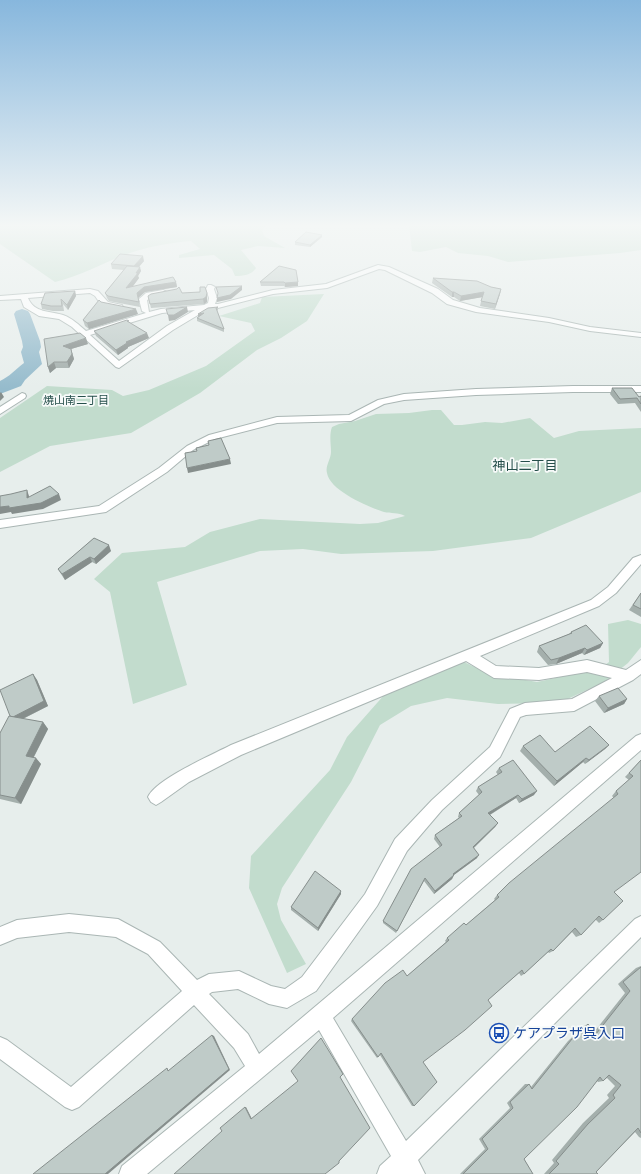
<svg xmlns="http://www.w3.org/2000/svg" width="641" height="1174" font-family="Karla,'Noto Sans JP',sans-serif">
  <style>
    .green { fill: #c2dccd }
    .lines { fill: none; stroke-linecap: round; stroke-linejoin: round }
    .river { fill: #95bbcc; fill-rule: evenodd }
    .minor-casing { stroke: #aab6b4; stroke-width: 2 }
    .minor { fill: #fff; fill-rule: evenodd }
    .wall { fill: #a4afac }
    .shaded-wall { fill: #868e8c }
    .building { fill: #bfcbc8; stroke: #868e8c }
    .labels { text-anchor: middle; stroke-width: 3.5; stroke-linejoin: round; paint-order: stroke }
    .far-neighbourhood-label { font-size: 11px; fill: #254f4b; stroke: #f7faf9 }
    .neighbourhood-label { font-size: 13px; fill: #254f4b; stroke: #f7faf9 }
    .near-transit-label { font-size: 14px; fill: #164399; stroke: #f7faf9; text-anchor: start }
  </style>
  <rect width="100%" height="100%" fill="#e7eeec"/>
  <g class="green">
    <path d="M0 224H269L262 230 264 236 285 248 258 246 241 250 256 268C252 275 243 276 235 276L232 269 214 255 179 258V255L200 249 191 241C168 243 146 247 124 255 101 264 80 276 55 282L0 244Z"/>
    <polygon points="409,224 641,224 641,250 620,253 508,262 488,256 458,253 446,247 420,252 412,251"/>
    <polygon points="324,294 307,321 281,338 257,350 200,393 131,433 50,446 0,472 0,418 47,386 112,390 123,396 149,390 206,366 255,331 251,323 219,316 260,303 262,297"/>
    <path d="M432 410H441L454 425H462L485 422 502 423 530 418 554 438 579 431 641 428V492L531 538 433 551 341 554 303 549 260 551 157 582 187 685 133 704 110 592 94 579 122 553 185 547 210 532 260 519 360 524 378 523 405 516C398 512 391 514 384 512 369 507 330 491 327 473 325 466 331 459 331 452 331 444 329 435 332 427L339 424 355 421 376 414 409 413Z"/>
    <polygon points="628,620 641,624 641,647 628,663 604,682 559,703 498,704 447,698 411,706 380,725 351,782 282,888 277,904 281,920 306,964 287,973 249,888 251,856 330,770 347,737 385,694 464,662 487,673 537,682 601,668 609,662 608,624"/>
  </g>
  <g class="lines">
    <path class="river" d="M22 309 28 311 30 314 40 341 41 347 39 352 42 364 25 380 21 386 0 394V381C9 377 16 369 24 363L21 352 23 347 22 341 14 314 16 311Z"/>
    <g class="minor-casing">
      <g id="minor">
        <path d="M378 265 389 267 438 289 453 300 480 308 549 318 590 327 641 333V337L590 331 549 322 476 312 447 304 432 293 385 270 379 269 327 288 273 294 218 308 208 309 173 330 119 368 116 367 72 327 59 319 39 316 24 307 21 299 0 300V296L90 289 98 291 108 302 122 305 123 307 119 309 102 306 95 296 90 293 28 298C34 313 50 311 63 315 72 318 79 325 86 331L146 313 142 311 139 299 146 293 163 290 167 292 147 300 149 312 161 309 204 305 208 303 209 298 206 289 208 285H211L215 287 214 289 217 298 215 304H218L273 290 326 284ZM195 310 167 326 119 361 90 335 162 313Z"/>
        <polygon points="573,386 641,386 641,392 573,392 476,395 404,400 384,404 351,421 277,423 215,439 193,450 167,472 106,512 0,528 0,520 99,506 159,468 187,446 209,435 277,417 349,415 378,400 404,394 476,389"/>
        <polygon points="22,393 25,394 26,396 25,398 0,414 0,407"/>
        <path d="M641 555V564L616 593 599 606 480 656 496 666 539 668 587 660 626 670 641 660V674L633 680 574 711 526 715 520 717 500 757 442 810 407 851 377 906 316 991 287 1008 269 1004 238 989 212 992 209 994 248 1034 259 1054 636 736 641 734V750L333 1018 406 1141 635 919 641 916V937L418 1160 425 1174H377L380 1166 391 1156 319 1030 147 1174H119L122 1166 245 1066 234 1048 194 1005 79 1107 72 1110 65 1107 0 1059V1037L7 1040 71 1087 182 991 148 954 116 937 69 932 17 938 0 945V927L17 920 69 914 118 919 160 942 197 980 209 974 239 971 271 986 285 989 302 977 365 894 395 839 432 800 490 747 510 709 525 703 572 699 612 678 587 672 539 680 494 678 466 661 241 755 189 782 161 802 156 805 151 802 148 797C156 779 212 755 231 745L591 600 608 587 633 558Z"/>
      </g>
    </g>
    <use href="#minor" class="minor"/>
  </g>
  <g class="wall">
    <polygon points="322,237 310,247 295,245 295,242"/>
    <polygon points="144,261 139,267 141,271 138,276 139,278 132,287 176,282 177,287 145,292 138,298 140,307 109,301 107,298 105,293 124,270 112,269 111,264"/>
    <polygon points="279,266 298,286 285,287 284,286 261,286 260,282"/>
    <polygon points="433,278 491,287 501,289 500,294 495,309 480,306 482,297 460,301 454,297 452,297 432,283"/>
    <polygon points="75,291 76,296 68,310 63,304 64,311 53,311 42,309 41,304"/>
    <polygon points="182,293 207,293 207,302 204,304 151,308 148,296"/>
    <polygon points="101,302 138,314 89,329 85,326 83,320"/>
    <polygon points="218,307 218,310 217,311 224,329 224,332 197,321 197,318 199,316 198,317 198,314"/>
    <polygon points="129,323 149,338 128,347 128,348 118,355 96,336 94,331"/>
    <polygon points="44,339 88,344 71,349 74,359 69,368 56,368 50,373 48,367"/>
    <polygon points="612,388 639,397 641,396 641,412 635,403 618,404 610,394"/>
    <polygon points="94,538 111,551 96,564 92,562 65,580 61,574 58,569"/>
    <polygon points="641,593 641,617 629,610"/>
    <polygon points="571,632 603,643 600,648 584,655 582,653 556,664 548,665 537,652 539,646 569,634"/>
    <polygon points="33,674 37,680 48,706 23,719 43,722 48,729 34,757 41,764 21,804 0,799 0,733 10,716"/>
    <polygon points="599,696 627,699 624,704 604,713 595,701"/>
    <polygon points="609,745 605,749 585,764 583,762 554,786 520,751 523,746 555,752"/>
    <polygon points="641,760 614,892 603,920 599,923 595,919 581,935 576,937 572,932 553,951 549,953 548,952 524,974 521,976 519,973 488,1000 423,1062 414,1106 412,1106 380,1055 377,1058 351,1021 352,1019 407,976 446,942 445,941 447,938 466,925 495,900 494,899 497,895 614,798 612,796 616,791 629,780 625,777"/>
    <polygon points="499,768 534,795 519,803 516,798 490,815 498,823 495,827 474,848 477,858 454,875 452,879 434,894 424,881 396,933 383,923 383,921 440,847 434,839 435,835 459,818 458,817 459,813 479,795 476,791 478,787 498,775 496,772"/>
    <polygon points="341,894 318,931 291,910 291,907"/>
    <polygon points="641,966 641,1138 639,1137 635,1132 596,1172 598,1174 544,1174 554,1163 552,1160 583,1123 609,1098 607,1095 615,1086 607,1078 603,1081 598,1082 597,1081 524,1159 533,1174 460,1174 485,1149 479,1139 510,1108 507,1103 525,1084 529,1084 531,1087 568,1041 584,1026 588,1024 594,1032 625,993 618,984 636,968"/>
  </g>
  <g class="shaded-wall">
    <polygon points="322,235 322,237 310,247 310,245"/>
    <polygon points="143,256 144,261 135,271 134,266"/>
    <polygon points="140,267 141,271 138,276 139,278 128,293 126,288"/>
    <polygon points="176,282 177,287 145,292 138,298 140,307 137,293 144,287"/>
    <polygon points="298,282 298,286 285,287 285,283"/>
    <polygon points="242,286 242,290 231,299 217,302 217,298"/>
    <polygon points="501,289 500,294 495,309 496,304"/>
    <polygon points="75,291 76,296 68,310 67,305"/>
    <rect x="452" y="292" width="2" height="5"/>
    <polygon points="484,292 483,297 460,301 461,296"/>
    <polygon points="207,293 207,302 204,304 203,299"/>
    <polygon points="187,307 188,312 175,320 169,321 168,315"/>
    <polygon points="136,309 138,314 89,329 87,323"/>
    <polygon points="204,313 205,316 198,317 198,314"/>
    <polygon points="147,333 149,338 128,347 128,348 118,355 116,350 126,342"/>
    <polygon points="86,338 88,344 71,349 74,359 69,368 63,346"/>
    <polygon points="54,362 56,368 50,373 48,367"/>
    <polygon points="1,392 4,397 0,401 0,393"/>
    <polygon points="230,459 231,464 188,473 187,468"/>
    <polygon points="27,490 29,496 29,504 27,498"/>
    <polygon points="59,494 61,500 43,509 12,514 11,512 0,514 0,507"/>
    <polygon points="109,545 111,551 96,564 94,559"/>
    <polygon points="90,557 92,562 65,580 62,574"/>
    <polygon points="603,643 600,648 584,655 587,650"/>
    <polygon points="585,648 582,653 556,664 559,658"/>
    <polygon points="33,674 37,680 48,706 14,723 11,718"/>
    <polygon points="627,699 624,704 604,713 608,708"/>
    <polygon points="43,722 48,729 31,762 26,756"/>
    <polygon points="609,745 605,749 585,764 589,760"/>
    <polygon points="36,758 41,764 21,804 15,798"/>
    <polygon points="586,758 583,762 554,786 557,781"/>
    <polygon points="537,791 534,795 519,803 522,799"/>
    <polygon points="518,795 516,798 486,817 488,813"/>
    <polygon points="498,823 495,827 471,850 473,847"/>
    <polygon points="479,855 477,858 451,877 453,874"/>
    <polygon points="454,875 452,879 434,894 435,891"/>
    <polygon points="341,891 341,894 318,931 318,928"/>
    <polygon points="212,1035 214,1036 230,1070 108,1174 105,1174"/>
    <polygon points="245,1107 246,1107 252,1119 251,1119"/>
  </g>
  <g class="building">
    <polygon points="306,232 322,235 310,245 295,242"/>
    <polygon points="120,254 143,256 134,266 111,264"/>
    <polygon points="127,266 140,267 136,273 138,273 126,288 173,277 176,282 144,287 137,293 139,302 108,296 105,293"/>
    <polygon points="279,266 296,270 298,282 285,283 284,282 260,282"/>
    <polygon points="433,278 477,281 491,287 501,289 496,304 481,301 484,292 461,296 454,292 452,292"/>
    <polygon points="242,286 230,295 217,298 218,293 216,287"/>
    <polygon points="179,287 182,293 200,292 200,287 205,287 207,293 206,297 203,299 150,304 148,296 151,294 177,289"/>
    <polygon points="75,291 67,305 61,299 62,306 51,306 41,304 45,293"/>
    <polygon points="99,300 101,302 136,309 87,323 83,320"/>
    <polygon points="187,307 174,315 168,315 166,309"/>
    <polygon points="218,307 216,308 224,329 197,318 204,313 198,314 208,308"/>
    <polygon points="127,320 129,321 127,321 147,333 126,342 127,343 116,350 94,331"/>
    <polygon points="80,333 86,338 63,346 71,349 72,354 67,362 54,362 48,367 44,339"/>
    <polygon points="612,388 632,388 639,397 641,396 641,404 637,398 620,399"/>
    <polygon points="221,438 230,459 187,468 185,453 197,451 196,448 209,445 208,441"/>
    <polygon points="50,486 59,494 41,503 9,508 9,506 0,507 0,496 11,494 27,490 27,498"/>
    <polygon points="94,538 109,545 94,559 90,557 62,574 58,569"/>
    <polygon points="641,593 641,609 633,605"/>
    <polygon points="586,625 603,643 587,650 585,648 559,658 551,660 539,646 572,633 571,632"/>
    <polygon points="33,674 44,701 13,717 10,716 0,690"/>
    <polygon points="618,688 627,699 608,708 599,696"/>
    <polygon points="9,716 43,722 26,756 36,758 15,798 0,795 0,733"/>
    <polygon points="590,726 609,745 589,760 586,758 557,781 523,746 540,735 555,752"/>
    <polygon points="513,760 537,791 522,799 518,795 488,813 498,823 473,847 479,855 453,874 454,875 435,891 425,878 397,931 383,921 411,869 442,845 435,835 462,816 459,813 482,792 478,787 502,772 499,768"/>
    <polygon points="641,760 641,872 614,892 623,901 603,920 599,916 581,935 575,928 553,951 551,949 524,974 522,970 488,1000 492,1006 465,1030 423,1062 437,1082 414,1106 381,1053 378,1057 352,1019 385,983 403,970 407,976 449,940 447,938 464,923 466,925 499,897 497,895 509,883 618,794 616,791 633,776 629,773"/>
    <polygon points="315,871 341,891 318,928 291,907"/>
    <polygon points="641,967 641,1133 638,1128 596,1172 598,1174 549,1174 559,1164 556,1161 588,1124 615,1098 613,1095 621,1085 609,1075 603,1081 600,1077 577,1107 524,1159 533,1174 463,1174 488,1149 482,1139 513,1108 510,1102 529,1084 532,1089 572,1039 588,1024 596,1034 630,991 623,982"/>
    <polygon points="212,1035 229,1069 105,1174 33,1174 167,1068 168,1071"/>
    <polygon points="321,1038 343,1074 340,1077 370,1128 339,1161 339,1163 325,1174 174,1174 222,1131 220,1128 245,1107 251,1119 298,1081 291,1071"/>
  </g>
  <linearGradient id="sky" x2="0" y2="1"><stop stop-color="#87b7dd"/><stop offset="0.58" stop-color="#f4f7f6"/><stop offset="1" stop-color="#f4f7f6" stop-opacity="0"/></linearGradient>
  <rect width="641" height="389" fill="url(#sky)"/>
  <defs>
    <g id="bus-ring" transform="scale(1)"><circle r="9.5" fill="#f7faf9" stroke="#1a4fb4" stroke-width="1.5"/><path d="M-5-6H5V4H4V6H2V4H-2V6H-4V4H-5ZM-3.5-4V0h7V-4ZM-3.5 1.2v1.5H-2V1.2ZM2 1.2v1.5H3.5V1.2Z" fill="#1a4fb4"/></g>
  </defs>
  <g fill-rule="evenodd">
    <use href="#bus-ring" x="499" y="1033"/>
  </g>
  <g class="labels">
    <g class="far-neighbourhood-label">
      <text x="76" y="404">焼山南二丁目</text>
    </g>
    <g class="neighbourhood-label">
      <text x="525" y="470">神山二丁目</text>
    </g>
    <g class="near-transit-label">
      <text x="513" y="1038">ケアプラザ呉入口</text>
    </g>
  </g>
</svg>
